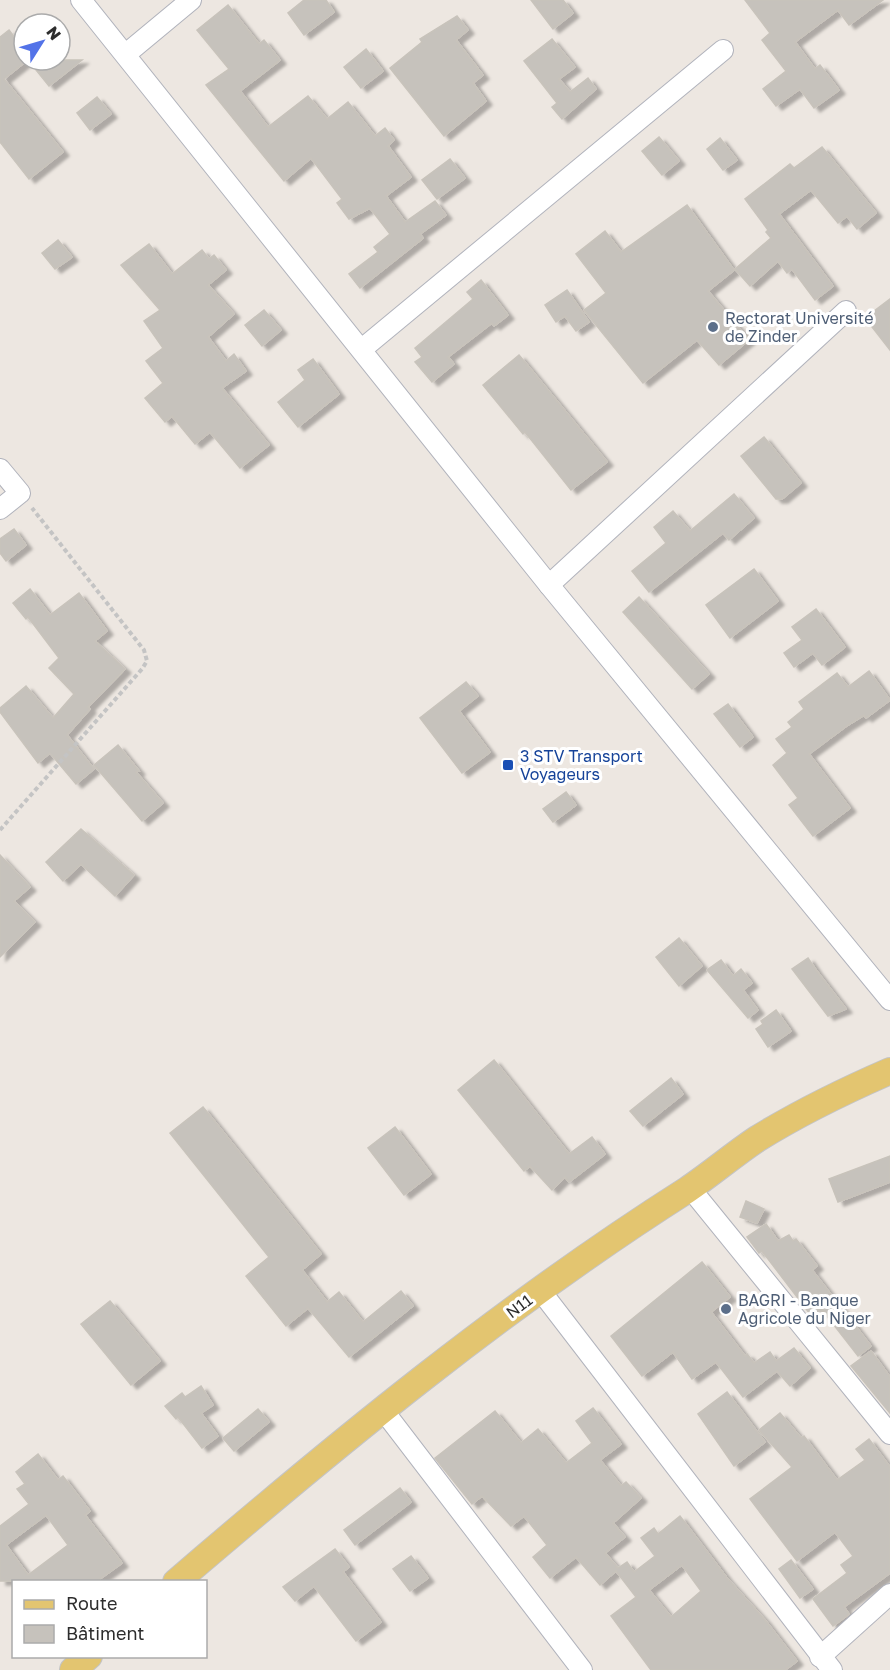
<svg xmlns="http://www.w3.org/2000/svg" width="890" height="1670" font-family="'Golos Text',sans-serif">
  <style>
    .building { fill: #c6c2bc; stroke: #c8c3bb; stroke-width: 1.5; fill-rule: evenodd; filter: url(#shadow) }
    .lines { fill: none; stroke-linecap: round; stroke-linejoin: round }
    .minor-casing { stroke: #b1b3bc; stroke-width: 22 }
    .major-casing { stroke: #c4c4c4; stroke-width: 28 }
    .path { stroke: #c4c4c4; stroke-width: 4; stroke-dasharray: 4.5 3; stroke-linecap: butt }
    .minor { stroke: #fff; stroke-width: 20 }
    .major { stroke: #e3c570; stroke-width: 26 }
    .service-dot { fill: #5c6f8a; stroke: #fff; stroke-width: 2 }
    .transit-dot { fill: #1a4fb4; stroke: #fff; stroke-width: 2 }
    .labels { text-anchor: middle; stroke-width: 6; stroke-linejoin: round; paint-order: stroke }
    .service-label { font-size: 16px; fill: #4e5e75; stroke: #fff; text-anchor: start }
    .transit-label { font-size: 16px; fill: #164399; stroke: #fff; text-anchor: start }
    .street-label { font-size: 16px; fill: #2d2d2d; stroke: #fff }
  </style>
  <defs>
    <filter id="shadow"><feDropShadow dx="6" dy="4" stdDeviation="1.5" flood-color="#0004"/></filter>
  </defs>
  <rect width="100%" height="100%" fill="#ede7e1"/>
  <g class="building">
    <polygon points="304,0 326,0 334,12 304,35 288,13"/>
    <polygon points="531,0 563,0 573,13 553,29"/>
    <polygon points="745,0 883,0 849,25 838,10 795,42 815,69 820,65 839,90 814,108 800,89 776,106 763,89 786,71 762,40 770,33"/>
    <polygon points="228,5 259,44 264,40 280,60 240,91 268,127 308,96 327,119 348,102 375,136 385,128 394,140 388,146 411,177 386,196 405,222 435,201 446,215 420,234 423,238 360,288 349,274 378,252 374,247 390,234 370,208 349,219 337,203 342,199 311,158 284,181 206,85 229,69 197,30"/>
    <polygon points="457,16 468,30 456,40 483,75 473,83 486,101 444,136 390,68 422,42 420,39"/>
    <polygon points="9,30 24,50 24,63 4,79 63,152 29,179 0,142 0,37"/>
    <polygon points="552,39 575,67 559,79 570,92 588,78 596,89 562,119 552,107 557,103 524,61"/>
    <polygon points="366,49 383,71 361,88 344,67"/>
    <polygon points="28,60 82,60 49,86"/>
    <polygon points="97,97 111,114 90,130 77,113"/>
    <polygon points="659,137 679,161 662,175 642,151"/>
    <polygon points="720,138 737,160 723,170 707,149"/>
    <polygon points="822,147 876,213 857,229 847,216 838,223 811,190 779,214 833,286 815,300 792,269 787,273 778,261 750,286 735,269 771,238 766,232 768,230 745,199 790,164 794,168"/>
    <polygon points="450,159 465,178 437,199 422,180"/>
    <polygon points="687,205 734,270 708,291 749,340 719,365 697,340 643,383 584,310 606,293 576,254 605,231 621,252"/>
    <polygon points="58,240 72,257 55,269 42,253"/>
    <polygon points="149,244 172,274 202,250 209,259 214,255 226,270 208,285 234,314 208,337 226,361 234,354 246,371 222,388 269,445 240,468 210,432 195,444 172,416 165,422 145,398 163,383 146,361 163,348 144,321 160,310 121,265"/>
    <polygon points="481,280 508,315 494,326 492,323 448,357 454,364 432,382 415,362 422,357 415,348 473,299 467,292"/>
    <polygon points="567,290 589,322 576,331 565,316 556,322 545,305"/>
    <polygon points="890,299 890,350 865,318"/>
    <polygon points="264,310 281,330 262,346 245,325"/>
    <polygon points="519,355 607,462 571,490 525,432 523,434 483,385"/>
    <polygon points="313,359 339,394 298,427 278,402 305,380 298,370"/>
    <polygon points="764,437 801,483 782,499 776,499 741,456"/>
    <polygon points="734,494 754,518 729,540 723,533 649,592 632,571 666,543 654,527 673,511 690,531"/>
    <polygon points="14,529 26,545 6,561 0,553 0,539"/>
    <polygon points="754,569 778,601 730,638 706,605"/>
    <polygon points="30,589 50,615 79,593 107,631 95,641 125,669 88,707 90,709 67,735 94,769 76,784 50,753 38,763 0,712 0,708 26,686 53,718 74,694 49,668 59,658 28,617 26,619 13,603"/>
    <polygon points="639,597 709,674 692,689 623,612"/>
    <polygon points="816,609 845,647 822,665 813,653 794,667 784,653 802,640 792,627"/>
    <polygon points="869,671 890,700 866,718 864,715 848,725 809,754 850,808 813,836 789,805 798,798 773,765 787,753 776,739 792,727 788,722 804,709 799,702 837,673 848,687"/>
    <polygon points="466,682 478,696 459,711 490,752 462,773 420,718"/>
    <polygon points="728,704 753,737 740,747 714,714"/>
    <polygon points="118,745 139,771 136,772 163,803 142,821 94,765"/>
    <polygon points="566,792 576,805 553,822 543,809"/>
    <polygon points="81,829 134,875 115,896 81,864 63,881 46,862"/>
    <polygon points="0,855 30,887 14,901 35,922 0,957"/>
    <polygon points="679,938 702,966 679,986 656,957"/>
    <polygon points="808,958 816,970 846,1009 828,1016 792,969"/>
    <polygon points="721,960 733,976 741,969 752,983 743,990 758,1010 748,1018 707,970"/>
    <polygon points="776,1010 791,1031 768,1047 756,1029 763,1024 761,1021"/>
    <polygon points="494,1060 569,1154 592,1137 605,1154 569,1182 565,1177 552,1190 530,1166 524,1171 458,1090"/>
    <polygon points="671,1078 683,1094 643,1126 630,1111"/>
    <polygon points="203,1107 321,1254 302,1270 327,1302 339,1292 363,1322 401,1291 413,1306 349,1357 308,1308 286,1326 246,1276 269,1257 170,1133"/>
    <polygon points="395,1127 431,1174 404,1195 368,1148"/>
    <polygon points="890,1156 890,1182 838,1202 829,1179"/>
    <polygon points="746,1201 764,1209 757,1223 740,1217"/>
    <polygon points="766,1224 778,1241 789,1235 793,1241 796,1239 817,1266 812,1270 871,1346 858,1356 823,1311 813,1318 762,1251 759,1253 747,1237"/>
    <polygon points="702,1262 730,1297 711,1312 745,1356 747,1354 754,1363 770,1352 776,1361 794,1348 810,1368 790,1386 777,1371 743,1397 716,1362 692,1379 673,1352 642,1376 611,1336"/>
    <polygon points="110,1301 160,1361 131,1385 81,1324"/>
    <polygon points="871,1351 890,1377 890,1413 851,1366"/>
    <polygon points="201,1386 213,1405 201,1413 218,1436 202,1448 178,1417 176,1419 165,1406 182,1393 185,1397"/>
    <polygon points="727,1392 765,1442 734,1466 698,1414"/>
    <path d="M593 1408 621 1444 600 1460 621 1486 626 1482 641 1498 613 1523 625 1537 605 1553 618 1568 627 1562 634 1572 655 1556 641 1538 654 1528 658 1534 680 1516 727 1578 765 1620 797 1661 785 1670H651L611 1616 636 1597 616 1571 600 1585 576 1557 550 1578 533 1557 547 1545 524 1516 511 1526 482 1496 472 1504 435 1458 495 1411 521 1443 538 1429 566 1463 592 1443 576 1421ZM682 1565 701 1591 671 1617 649 1590Z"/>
    <polygon points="258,1409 269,1422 234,1451 223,1438"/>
    <polygon points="780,1413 801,1438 804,1436 837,1480 865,1460 856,1449 869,1439 890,1467 890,1573 844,1607 849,1614 833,1626 813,1599 847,1573 841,1565 853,1556 835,1532 797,1561 750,1499 792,1467 759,1430"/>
    <path d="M38 1454 58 1480 63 1476 90 1511 85 1515 122 1563 97 1581H0V1526L29 1504 17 1489 25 1484 16 1472ZM46 1515 68 1545 28 1575 6 1545Z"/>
    <polygon points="400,1488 411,1502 355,1545 344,1530"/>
    <polygon points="335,1549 349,1567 343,1572 381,1622 356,1641 314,1586 295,1601 283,1587"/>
    <polygon points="411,1556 428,1578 410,1591 393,1569"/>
    <polygon points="791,1560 813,1589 800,1598 779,1569"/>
  </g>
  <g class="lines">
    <g class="minor-casing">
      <g id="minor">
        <polyline points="81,0 549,585 890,1000"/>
        <polyline points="126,54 191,0"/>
        <polyline points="362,349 723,50"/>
        <polyline points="0,469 20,493 0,509"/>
        <polyline points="549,585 846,311"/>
        <polyline points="690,1188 890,1434"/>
        <polyline points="540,1290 832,1670"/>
        <polyline points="383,1410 582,1670"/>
        <polyline points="820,1657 890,1594"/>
      </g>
    </g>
    <g class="major-casing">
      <g id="major">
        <path d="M176 1582C339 1442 506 1305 687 1190 711 1174 733 1155 757 1139 799 1113 844 1091 890 1071"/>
        <polyline points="73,1670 89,1656"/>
      </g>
    </g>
    <polyline class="path" points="0,830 142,669 147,661 144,650 32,508"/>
    <use href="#minor" class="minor"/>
    <use href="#major" class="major"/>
  </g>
  <g class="service-dot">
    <circle cx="713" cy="327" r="6"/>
    <circle cx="726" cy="1309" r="6"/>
  </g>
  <rect class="transit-dot" x="502" y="759" width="12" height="12" rx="3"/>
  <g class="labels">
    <g class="service-label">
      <text x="725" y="324">Rectorat Université<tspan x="725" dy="18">de Zinder</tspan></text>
      <text x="738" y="1306">BAGRI - Banque<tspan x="738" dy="18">Agricole du Niger</tspan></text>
    </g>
    <g class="transit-label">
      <text x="520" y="762">3 STV Transport<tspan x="520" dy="18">Voyageurs</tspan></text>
    </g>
    <g class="street-label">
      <text transform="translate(519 1306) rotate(-37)" y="6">N11</text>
    </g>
  </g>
  <rect x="12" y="1580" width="195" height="78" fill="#ffffff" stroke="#ababab" stroke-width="1.5"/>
  <rect x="24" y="1600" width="30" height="9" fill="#e3c570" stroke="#ababab" stroke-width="1.5"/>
  <text x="66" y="1610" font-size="18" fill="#2d2d2d">Route</text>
  <rect x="24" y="1625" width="30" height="18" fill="#c6c2bc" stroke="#ababab" stroke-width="1.5"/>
  <text x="66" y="1640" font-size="18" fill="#2d2d2d">Bâtiment</text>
  <g transform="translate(42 42) rotate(53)"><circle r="28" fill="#ffffff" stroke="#ababab" stroke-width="1.5"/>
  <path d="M0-4.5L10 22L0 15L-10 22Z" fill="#5373e8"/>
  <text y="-9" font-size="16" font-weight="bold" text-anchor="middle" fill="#2d2d2d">N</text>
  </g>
</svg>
